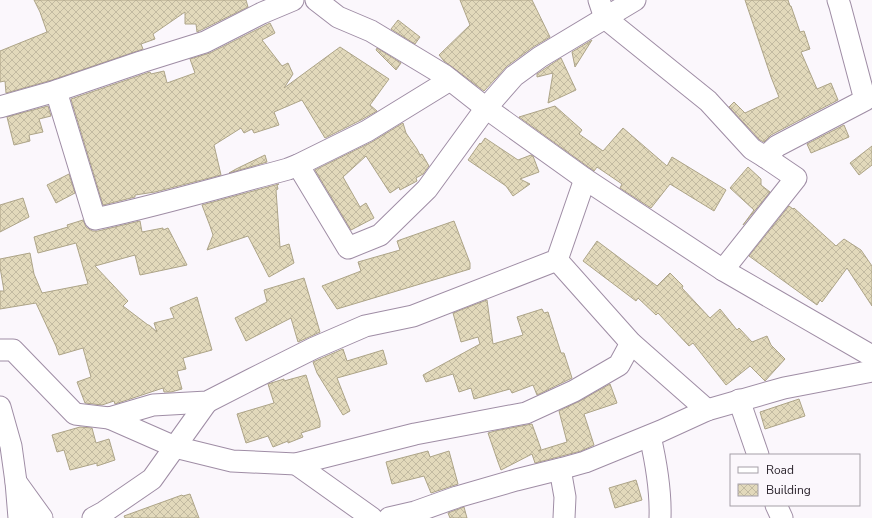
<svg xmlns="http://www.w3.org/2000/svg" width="872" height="518" font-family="'Nunito Sans',sans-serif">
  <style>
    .building { fill: url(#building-cross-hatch); stroke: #ada488 }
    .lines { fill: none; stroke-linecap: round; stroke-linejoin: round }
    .street-casing { stroke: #9f8da5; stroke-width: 23 }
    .street { stroke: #fff; stroke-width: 21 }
  </style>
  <defs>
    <pattern id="building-cross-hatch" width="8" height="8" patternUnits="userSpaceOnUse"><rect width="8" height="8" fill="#e2d9bb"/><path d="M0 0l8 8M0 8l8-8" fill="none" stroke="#c2baa1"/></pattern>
  </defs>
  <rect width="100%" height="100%" fill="#fbf7fc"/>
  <g class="building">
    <polygon points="34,0 246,0 248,7 197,32 196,24 185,24 185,12 153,34 155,39 141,44 143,49 52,80 6,93 5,81 0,82 0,51 47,32 40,12"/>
    <polygon points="460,0 532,0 550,37 533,47 507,66 484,91 451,66 444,61 439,55 470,25"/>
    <polygon points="745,0 788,0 790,6 791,6 800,32 804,31 810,49 801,52 817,89 831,83 838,100 771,135 764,142 760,140 729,107 734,102 745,113 779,97 771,77"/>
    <polygon points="398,20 420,37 415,44 391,29"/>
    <polygon points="270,23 275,33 262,40 282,66 288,63 293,74 284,88 340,47 389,79 370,105 377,111 361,120 325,138 302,100 274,112 279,125 254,133 252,129 244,133 241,128 214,145 221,175 155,192 135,195 135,197 103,205 71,99 150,72 151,74 164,71 167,83 195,73 190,59 210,53"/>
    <polygon points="592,40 575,67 572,52"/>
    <polygon points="377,48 401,63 396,70 376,50"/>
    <polygon points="561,58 576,90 548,103 553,73 537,77 537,74"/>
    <polygon points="48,106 51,116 39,119 43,132 29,135 30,141 14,145 7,117"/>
    <polygon points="555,106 582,130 579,134 603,151 623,128 667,166 672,157 726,190 714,211 670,184 651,208 620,188 622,184 597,167 594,171 519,117"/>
    <polygon points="403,123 406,133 417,149 420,155 422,154 429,166 423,174 416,178 417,181 400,190 399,187 390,193 366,156 343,177 360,207 366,203 374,218 351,230 315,170 372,142"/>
    <polygon points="844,125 849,137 811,153 807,144"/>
    <polygon points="485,138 518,160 531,155 533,156 539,172 520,179 530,184 513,196 506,186 468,160 480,143 481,144"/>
    <polygon points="872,146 872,165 859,175 850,163"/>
    <polygon points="265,155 267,162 229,173 236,169"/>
    <polygon points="748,167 761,179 761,185 770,192 743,225 754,210 730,188"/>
    <polygon points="69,174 75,193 56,203 47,185"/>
    <polygon points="279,184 277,185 278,189 276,190 280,247 289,244 294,263 269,277 248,236 207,250 213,235 210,226 202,205"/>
    <polygon points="23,198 29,217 0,232 0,205"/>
    <polygon points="789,206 793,209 794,208 836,246 844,239 861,250 872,266 872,306 847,268 822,302 820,300 817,305 749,256"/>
    <polygon points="83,220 86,227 92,231 98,231 140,221 142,232 163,228 163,230 168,228 187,265 140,275 135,255 95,266 128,301 123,306 148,325 149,325 157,332 154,323 174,318 170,308 197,297 212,350 183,358 186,369 177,371 182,389 171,392 164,392 163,388 115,404 114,401 102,405 85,403 77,382 91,377 83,348 59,355 56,346 36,303 0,309 0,291 4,291 0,267 0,259 30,253 34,274 42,293 88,284 76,243 38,253 34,237 68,227 67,225"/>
    <polygon points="454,221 470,263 470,269 337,309 322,286 361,271 358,262 400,250 397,241"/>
    <polygon points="597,241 657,286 670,273 683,286 682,288 710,318 720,309 737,330 739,328 752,342 767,336 771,345 785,359 765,381 750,366 726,385 693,343 689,346 658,313 656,315 638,298 636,301 583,261"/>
    <polygon points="304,278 320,332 298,342 291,318 246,341 235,318 267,302 264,290"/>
    <polygon points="487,300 493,344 523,335 517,317 542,309 544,313 548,312 561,353 564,353 572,378 537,395 533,385 512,393 510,389 474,399 471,388 459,392 453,374 426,382 423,375 480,344 478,337 461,342 453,313"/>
    <polygon points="343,349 347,361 383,350 387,364 337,378 350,411 343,415 317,373 313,362"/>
    <polygon points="306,375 320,421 320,427 301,433 303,437 288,443 288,441 273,447 268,436 246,443 237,414 274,403 268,384 284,379 284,381"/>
    <polygon points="610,384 617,403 584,414 594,445 581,451 535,463 532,454 501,470 498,462 488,433 495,431 532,424 541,449 538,451 567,442 559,411 580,401"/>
    <polygon points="799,399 805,416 765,429 760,412"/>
    <polygon points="80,427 92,428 96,443 109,439 115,460 97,466 97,463 70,470 64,450 57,452 52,435"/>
    <polygon points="428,451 430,457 449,451 458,484 431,493 424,476 392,484 386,462"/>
    <polygon points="636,480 642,500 615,508 609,488"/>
    <polygon points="190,494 199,518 125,518 124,516 182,495 183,496"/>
    <polygon points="464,507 467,518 450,518 448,513"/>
  </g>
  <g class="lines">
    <g class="street-casing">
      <g id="street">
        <polyline points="316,0 338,17 371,31 444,75 486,108 585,179 723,270 872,356"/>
        <polyline points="599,0 605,18 708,101 752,149 765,157"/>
        <path d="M56 91 95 219C160 205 224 186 288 169L298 165 367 131 450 80"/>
        <polyline points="0,107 56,91 141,62 205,42 262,13 293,0"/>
        <polyline points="298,165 348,248 380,235 427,189 486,108 514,76 540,57 635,0"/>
        <polyline points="557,260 631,343 707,410"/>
        <polyline points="723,270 796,178 765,157 777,146 865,100 840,6 838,0"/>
        <polyline points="0,350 13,350 75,414 109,418 153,405 207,402 252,379 314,348 365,326 413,316 557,260 585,179"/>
        <polyline points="739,400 758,455"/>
        <polyline points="0,407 11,446 16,482 19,518"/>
        <polyline points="109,418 175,447 232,461 296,464 415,434 526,413 574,391 619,365 631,343"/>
        <path d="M650 436C656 462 661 490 660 518"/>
        <polyline points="296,464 372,518"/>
        <polyline points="560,469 565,497 564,518"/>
        <polyline points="16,482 42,518"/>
        <polyline points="776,505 782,518"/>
        <polyline points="93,518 104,512 152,479 207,402"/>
        <polyline points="389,518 415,512 457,497 516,480 560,469 585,462 661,431 707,410 784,388 872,371"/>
      </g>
    </g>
    <use href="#street" class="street"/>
  </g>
  <rect x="730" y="454" width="130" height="52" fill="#fbf7fc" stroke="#a5a0a7"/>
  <rect x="738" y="467" width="20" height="6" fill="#ffffff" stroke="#a5a0a7"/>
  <text x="766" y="474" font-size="12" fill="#251e27">Road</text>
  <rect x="738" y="484" width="20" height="12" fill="url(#building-cross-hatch)" stroke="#a5a0a7"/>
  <text x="766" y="494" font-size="12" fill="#251e27">Building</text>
</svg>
